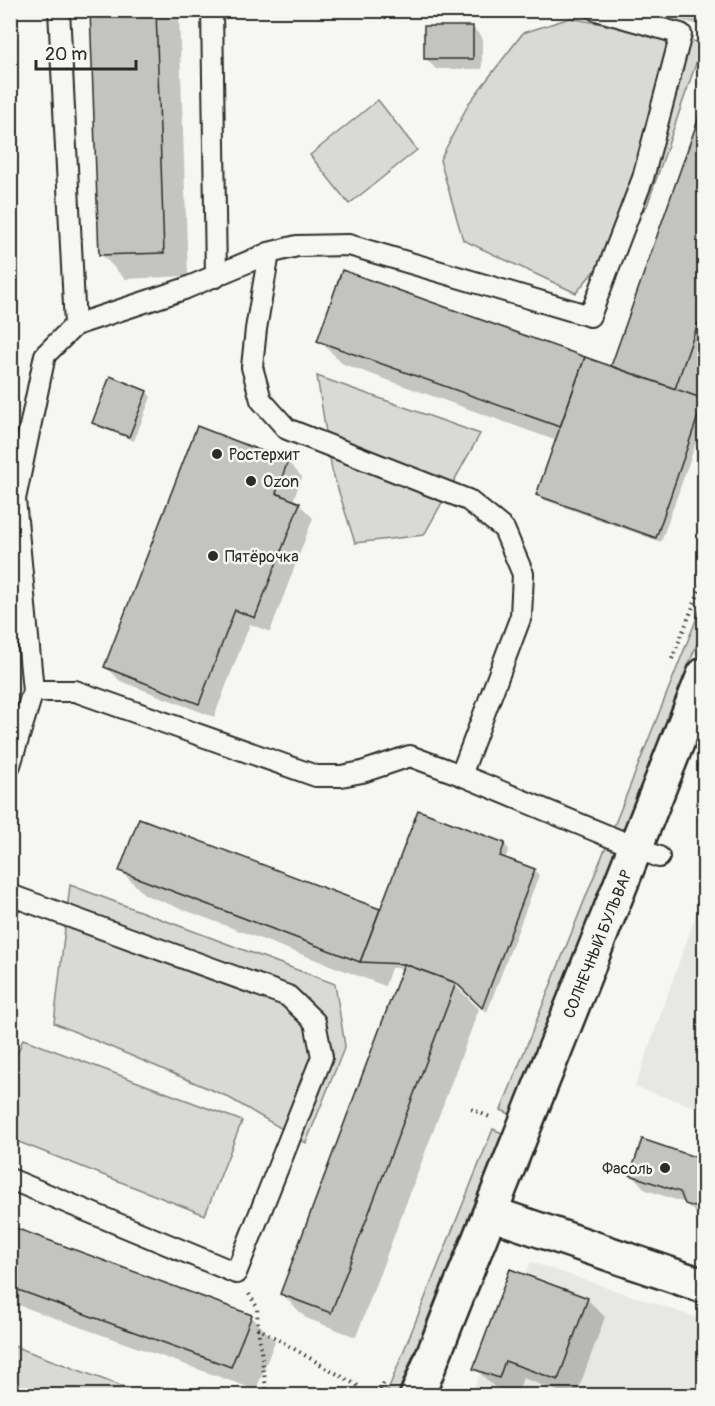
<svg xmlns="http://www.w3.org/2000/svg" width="715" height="1406" font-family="Pangolin,sans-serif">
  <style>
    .built { fill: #e7e7e3 }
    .green { fill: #d9d9d5; stroke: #828280; stroke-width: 1.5 }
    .shadow { fill: #0003 }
    .building { fill: #c3c3c0; stroke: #2b2b2b; stroke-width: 1.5 }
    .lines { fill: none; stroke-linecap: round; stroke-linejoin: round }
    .lane-casing { stroke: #2b2b2b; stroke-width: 24 }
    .street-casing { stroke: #2b2b2b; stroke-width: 38 }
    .secondary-casing { stroke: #2b2b2b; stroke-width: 38 }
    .path { stroke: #2b2b2b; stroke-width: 4; stroke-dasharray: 1.5 4.5; stroke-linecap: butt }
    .lane { stroke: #f6f6f2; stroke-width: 20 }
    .street { stroke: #f6f6f2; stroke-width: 33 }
    .secondary { stroke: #f6f6f2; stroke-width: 33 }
    .poi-dot { fill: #2b2b2b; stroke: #f6f6f2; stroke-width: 2 }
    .labels { text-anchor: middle; stroke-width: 5; stroke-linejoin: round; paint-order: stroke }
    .poi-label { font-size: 16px; fill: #2b2b2b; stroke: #f6f6f2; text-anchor: start }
    .street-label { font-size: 16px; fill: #2b2b2b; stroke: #f6f6f2 }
  </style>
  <rect width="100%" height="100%" fill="#f6f6f2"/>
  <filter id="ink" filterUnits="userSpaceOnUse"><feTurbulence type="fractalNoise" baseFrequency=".0167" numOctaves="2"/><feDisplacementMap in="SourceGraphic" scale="12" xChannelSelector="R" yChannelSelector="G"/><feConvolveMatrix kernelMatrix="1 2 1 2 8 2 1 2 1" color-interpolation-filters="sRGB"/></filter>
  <g filter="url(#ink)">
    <g class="built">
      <polygon points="704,892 704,1110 635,1087"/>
      <polygon points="531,1262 704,1320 704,1395 470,1396"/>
    </g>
    <g class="green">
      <polygon points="570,18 703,43 647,206 576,293 463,240 440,160 469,103 523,33"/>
      <polygon points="378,100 417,150 349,204 310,155"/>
      <polygon points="317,376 480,434 424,535 355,543 332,470"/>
      <polygon points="704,600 704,626 510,1114 501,1110"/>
      <polygon points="70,885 335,984 345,1046 306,1143 226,1096 54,1023"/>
      <polygon points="23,1039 242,1121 205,1215 11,1139 11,1071"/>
      <polygon points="493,1129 502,1133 397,1395 386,1395"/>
      <polygon points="10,1345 11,1345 145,1395 11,1395"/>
    </g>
    <g class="shadow">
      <polygon points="92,10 173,10 179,16 188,276 125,279 101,254"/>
      <polygon points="636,10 704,10 704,26"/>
      <polygon points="472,27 482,37 482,69 436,69 426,59"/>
      <polygon points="704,108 704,420 661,542 542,499 537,494 557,441 343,364 319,340 343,272 612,368"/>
      <polygon points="147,392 151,397 134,441 99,427 94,422"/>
      <polygon points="198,428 288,462 302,477 293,501 299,504 313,518 270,632 250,624 214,717 120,681 106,666"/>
      <polygon points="504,844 509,849 505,859 534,870 539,875 487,1012 457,983 455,985 479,1009 356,1337 306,1318 282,1294 404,968 391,968 385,986 145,895 121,871 381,912"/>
      <polygon points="643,1141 704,1162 704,1219 701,1218 685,1203 646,1190 632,1175"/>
      <polygon points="10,1227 251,1316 275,1341 256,1390 10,1302"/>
      <polygon points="587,1299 605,1317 576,1396 571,1396 523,1378 517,1395 493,1386 475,1368"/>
    </g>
    <g class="building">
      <polygon points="90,10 156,10 164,253 99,255"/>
      <rect x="424" y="26" width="49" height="33"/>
      <polygon points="704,103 704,306 675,389 611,366"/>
      <polygon points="342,270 585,357 560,427 317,341"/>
      <polygon points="585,357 704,399 656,538 536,495"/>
      <polygon points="110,376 147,391 129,437 92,423"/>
      <polygon points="197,426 288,461 276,493 300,503 255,618 235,610 199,704 104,667"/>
      <polygon points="418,810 505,843 500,856 535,869 482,1008 456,983 404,964 360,962"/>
      <polygon points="139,818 380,909 360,962 119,871"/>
      <polygon points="404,964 456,983 331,1313 280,1294"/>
      <polygon points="642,1139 704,1160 704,1191 702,1199 694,1207 685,1204 680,1192 630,1175"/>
      <polygon points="10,1226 252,1315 231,1367 10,1287"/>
      <polygon points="510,1269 588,1298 558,1380 505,1361 499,1378 473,1369"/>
    </g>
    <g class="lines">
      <g class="lane-casing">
        <g id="lane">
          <polyline points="212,10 216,277"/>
          <polyline points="269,253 256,329 252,367 261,400 287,429 468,500 504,529 523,574 521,616 461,775"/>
          <polyline points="75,325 184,289 269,253 297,246 349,245 590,316 643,178 681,34 596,10"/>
          <polyline points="33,691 15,499 45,355 75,325 59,10"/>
          <polyline points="10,765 33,691 75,691 316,776 341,776 362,772 410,756 461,775 659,857"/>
          <polyline points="10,895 288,996 315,1022 322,1057 236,1273 10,1179"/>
        </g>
      </g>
      <g class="street-casing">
        <polyline id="street" points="490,1213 704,1286"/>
      </g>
      <g class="secondary-casing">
        <polyline id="secondary" points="417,1396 704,675"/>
      </g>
      <g class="path">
        <polyline points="672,659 704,579"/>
        <polyline points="471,1109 492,1118"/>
        <polyline points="249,1294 257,1307 258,1328 360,1387"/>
        <polyline points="258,1328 267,1396"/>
        <polyline points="378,1396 384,1382"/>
      </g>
      <use href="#lane" class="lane"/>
      <use href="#street" class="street"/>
      <use href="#secondary" class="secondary"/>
    </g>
  </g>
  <g class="poi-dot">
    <circle cx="217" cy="454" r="6"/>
    <circle cx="251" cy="481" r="6"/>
    <circle cx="213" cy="556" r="6"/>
    <circle cx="665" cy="1168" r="6"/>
  </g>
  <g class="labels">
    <g class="poi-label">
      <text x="229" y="460">Ростерхит</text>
      <text x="263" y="487">Ozon</text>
      <text x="225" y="562">Пятёрочка</text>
      <text x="653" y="1174" text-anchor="end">Фасоль</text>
    </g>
    <g class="street-label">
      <text transform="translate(597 944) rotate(-68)" y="6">СОЛНЕЧНЫЙ БУЛЬВАР</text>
    </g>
  </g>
  <rect width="715" height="1406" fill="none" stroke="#f6f6f2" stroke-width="36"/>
  <rect x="18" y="18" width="679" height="1370" fill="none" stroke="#2b2b2b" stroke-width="2" filter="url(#ink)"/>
  <path d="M36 60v9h100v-9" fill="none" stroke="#2b2b2b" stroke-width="3"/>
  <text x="45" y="60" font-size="18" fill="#2b2b2b" stroke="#f6f6f2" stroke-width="4.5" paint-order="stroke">20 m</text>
</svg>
